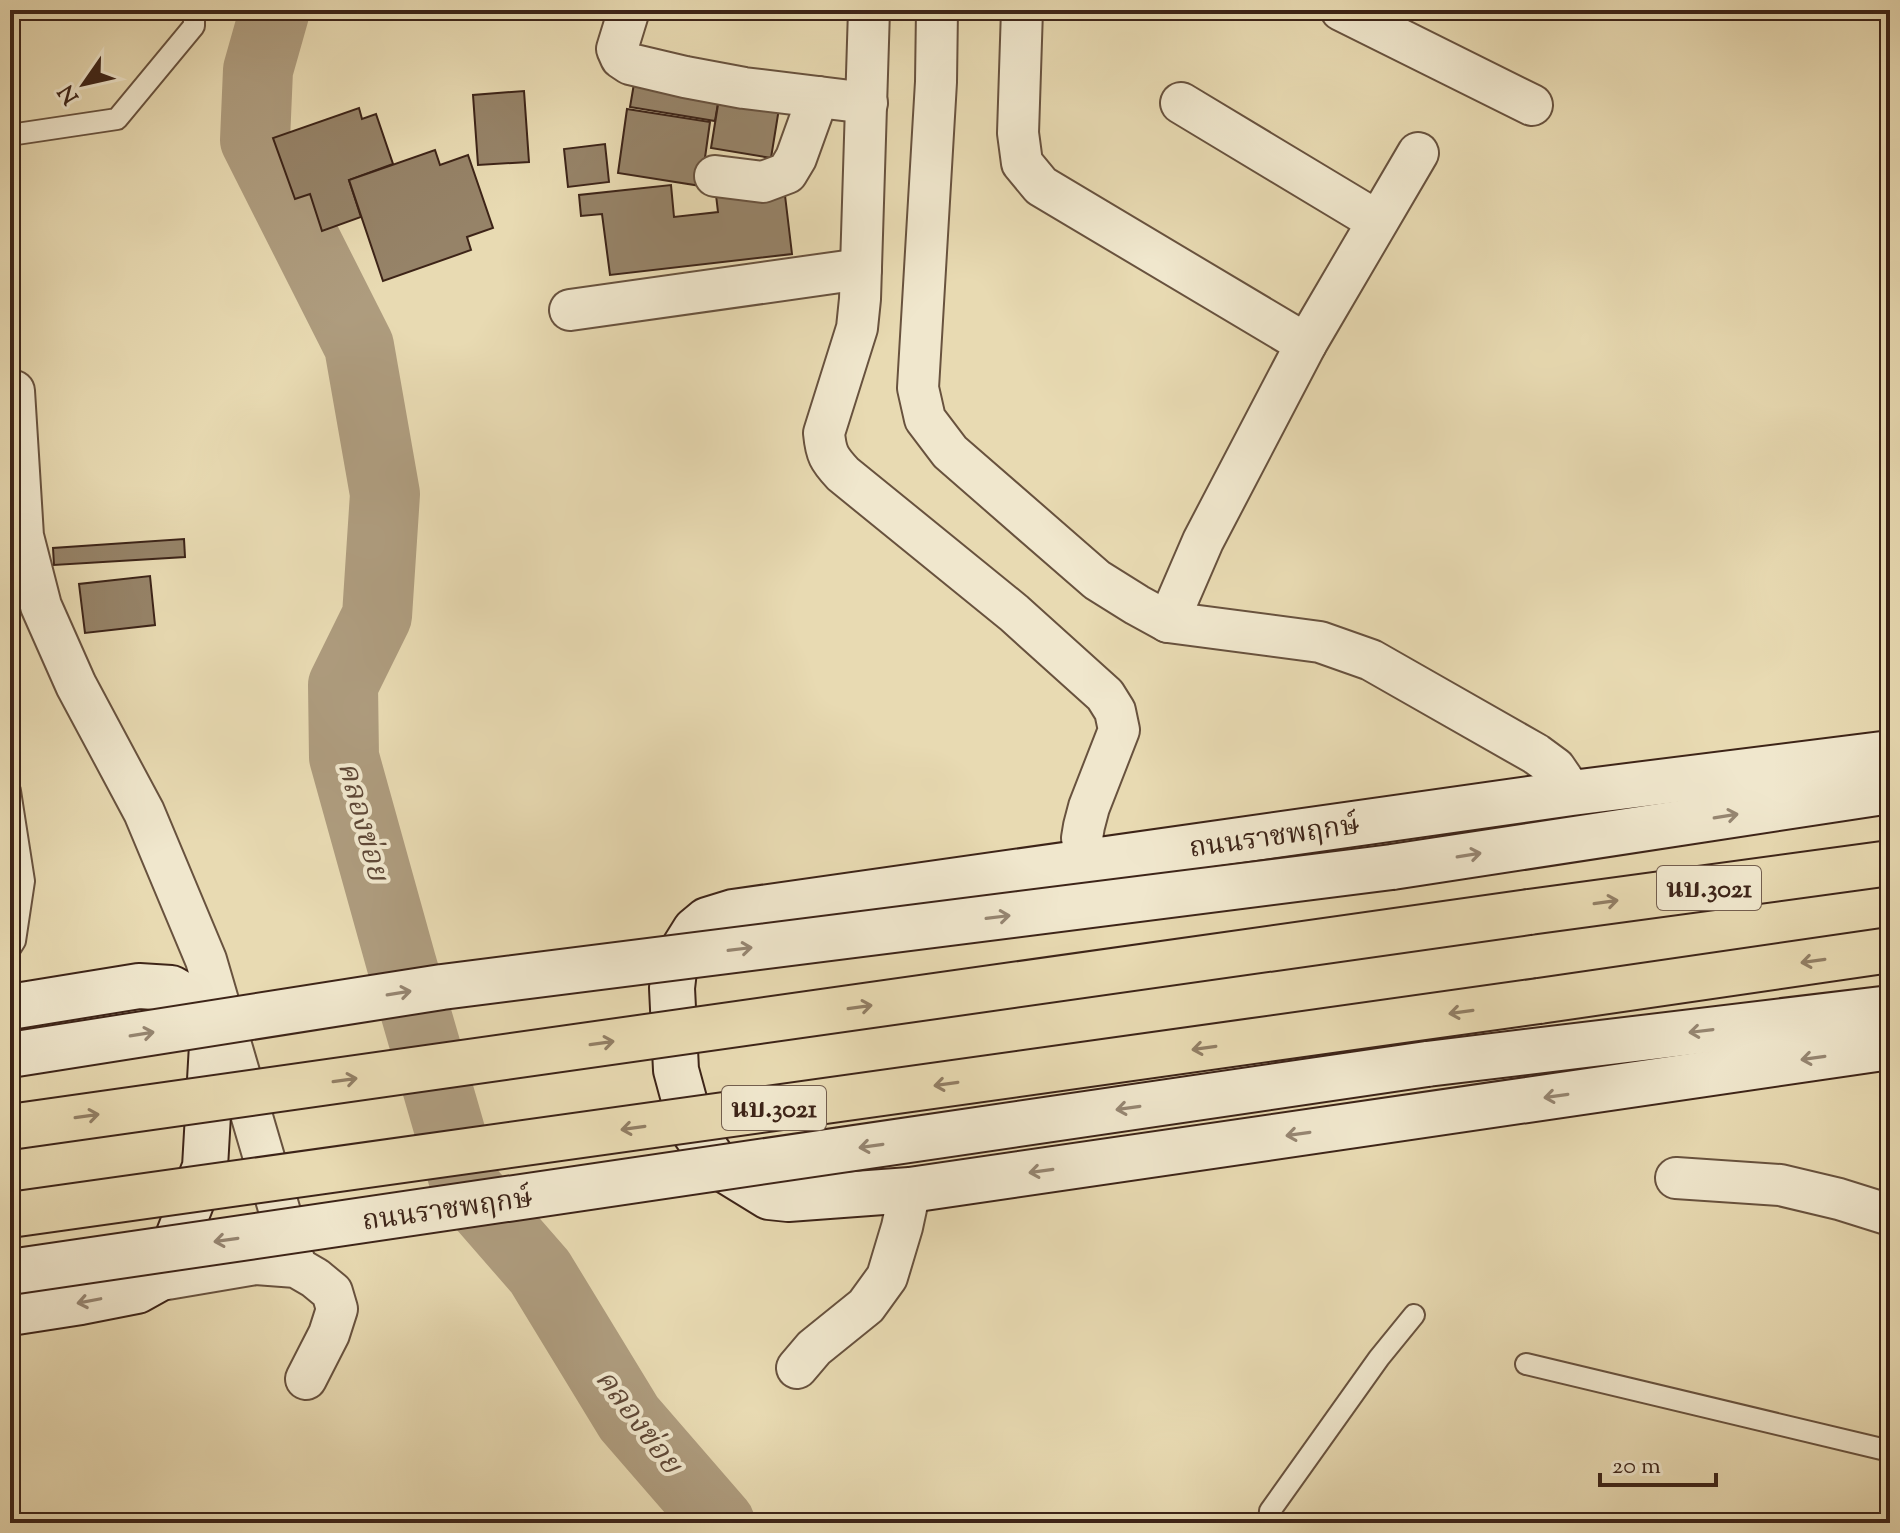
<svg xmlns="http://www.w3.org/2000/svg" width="1900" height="1533" font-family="'Sorts Mill Goudy','Noto Serif Thai',serif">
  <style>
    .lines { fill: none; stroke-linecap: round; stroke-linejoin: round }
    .river { stroke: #ae9c7e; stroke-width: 70 }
    .building { fill: #968368; stroke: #3d2418; stroke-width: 2 }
    .lane-casing { stroke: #68523e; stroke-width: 24 }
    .street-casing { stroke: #68523e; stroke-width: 44 }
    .secondary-casing { stroke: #3d2418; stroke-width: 48 }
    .primary-casing { stroke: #3d2418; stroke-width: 48 }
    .lane { stroke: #f0e7cd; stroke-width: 20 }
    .street { stroke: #f0e7cd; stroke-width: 40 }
    .secondary { stroke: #f0e7cd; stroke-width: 44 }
    .primary { stroke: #e8dab2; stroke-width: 44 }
    .secondary-bridge-casing { stroke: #3d2418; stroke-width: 48; stroke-linecap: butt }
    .primary-bridge-casing { stroke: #3d2418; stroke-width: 48; stroke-linecap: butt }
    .secondary-bridge { stroke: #f0e7cd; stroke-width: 44 }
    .primary-bridge { stroke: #e8dab2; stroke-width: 44 }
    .oneway { stroke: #968672 }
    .oneway2 { stroke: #927f65 }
    .labels { text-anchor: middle; stroke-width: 8; stroke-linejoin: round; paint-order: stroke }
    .shield { fill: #f0e7cd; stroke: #735e4e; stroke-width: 2 }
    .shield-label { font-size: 26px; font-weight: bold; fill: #3d2418 }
    .street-label { font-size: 28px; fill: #3d2418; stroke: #f0e7cd }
    .water-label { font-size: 30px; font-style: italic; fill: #5f4837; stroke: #f0e7cd }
  </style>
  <rect width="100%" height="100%" fill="#e8dab2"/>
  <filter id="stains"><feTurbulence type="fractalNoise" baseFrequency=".0025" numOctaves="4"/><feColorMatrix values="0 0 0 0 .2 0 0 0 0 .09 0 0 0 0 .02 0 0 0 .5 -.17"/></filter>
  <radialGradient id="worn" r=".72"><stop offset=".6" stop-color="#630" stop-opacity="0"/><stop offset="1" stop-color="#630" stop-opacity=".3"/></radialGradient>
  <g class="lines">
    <polyline class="river" points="275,10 258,70 255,140 359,346 385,494 377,616 343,685 344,757 401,962 466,1187 540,1272 629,1418 720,1523"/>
  </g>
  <g class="building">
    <polygon points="636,72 721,86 715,121 630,107"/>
    <polygon points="721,86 781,96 771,158 711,148"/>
    <polygon points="524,91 529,162 478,165 473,95"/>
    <polygon points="359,108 362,119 376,114 393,164 349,180 361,217 322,231 310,194 295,199 273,138"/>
    <polygon points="627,109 710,122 701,186 618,173"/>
    <polygon points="605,144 609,182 568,187 564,149"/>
    <polygon points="435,150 440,165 468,155 493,228 467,237 471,250 383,281 349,180"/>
    <polygon points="671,185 674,217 718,212 716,195 784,187 792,254 610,275 602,214 581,216 579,195"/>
    <polygon points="184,539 185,557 54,565 53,548"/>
    <polygon points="150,576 155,625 85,633 79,584"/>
  </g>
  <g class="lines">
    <g class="lane-casing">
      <g id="lane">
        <polyline points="10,135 117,119 194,26 194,10"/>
        <polyline points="10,791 24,881 15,941 10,949"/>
        <polyline points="1526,1364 1890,1451"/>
        <polyline points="1269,1523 1270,1511 1379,1358 1414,1315"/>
      </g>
    </g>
    <g class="street-casing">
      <g id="street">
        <polyline points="629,10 617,49 621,58 630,64 685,77 744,88 867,103"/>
        <path d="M869 10 860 299 857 328 824 433C826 454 829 459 843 474L1014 613 1105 695 1115 711 1119 730 1089 807 1084 826 1082 838 1088 861"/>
        <polyline points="937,10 936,82 918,388 925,419 950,452 1097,580 1137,605 1168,622 1320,642 1371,660 1536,754 1555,768 1572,793"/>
        <polyline points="1022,10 1018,133 1022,163 1041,186 1306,344 1203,541 1168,622"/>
        <polyline points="1341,10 1532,105"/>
        <polyline points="1181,103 1377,221"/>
        <polyline points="715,176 763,182 787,173 796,158 818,97"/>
        <polyline points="570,310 861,269"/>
        <polyline points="1306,344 1418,153"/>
        <polyline points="14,391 23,536 41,606 76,685 144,812 206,960 296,1267"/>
        <polyline points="1676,1178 1780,1185 1839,1199 1890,1215"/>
        <polyline points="155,1281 256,1264 296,1267 315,1278 332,1292 337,1309 329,1334 306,1379"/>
        <polyline points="797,1368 814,1348 866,1306 887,1277 902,1227 910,1190"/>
      </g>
    </g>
    <g class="secondary-casing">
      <g id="secondary">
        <polyline points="1890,753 1572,793 733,912 707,920 695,930 675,962 672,988 676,1070 692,1129 717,1165 769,1197 788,1199 910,1190 1890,1047"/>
        <polyline points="1392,867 1890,791"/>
        <polyline points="10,1007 139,986 171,988 194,1001 212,1045 205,1167 167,1265 155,1281 137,1291 81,1302 10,1313"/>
        <polyline points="1427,1064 1890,1008"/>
      </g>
    </g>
    <g class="primary-casing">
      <g id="primary">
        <polyline points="1529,912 1890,863"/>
        <polyline points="1539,1001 1890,950"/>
      </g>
    </g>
    <use href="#lane" class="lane"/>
    <use href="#street" class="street"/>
    <use href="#secondary" class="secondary"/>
    <use href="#primary" class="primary"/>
    <g class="secondary-bridge-casing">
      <g id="secondary-bridge">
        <polyline points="10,1055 442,987 1392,867"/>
        <polyline points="10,1272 1427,1064"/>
      </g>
    </g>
    <g class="primary-bridge-casing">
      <g id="primary-bridge">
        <polyline points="10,1127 1529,912"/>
        <polyline points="10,1215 1539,1001"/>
      </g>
    </g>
    <use href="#secondary-bridge" class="secondary-bridge"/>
    <use href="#primary-bridge" class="primary-bridge"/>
  </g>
  <defs><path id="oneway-shaft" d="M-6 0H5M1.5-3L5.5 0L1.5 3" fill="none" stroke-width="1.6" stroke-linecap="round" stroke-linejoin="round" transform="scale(2)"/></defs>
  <g class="oneway">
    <use href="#oneway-shaft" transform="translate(1726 816) rotate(-9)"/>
    <use href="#oneway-shaft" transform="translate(1469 855) rotate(-9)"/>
    <use href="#oneway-shaft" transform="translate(998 917) rotate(-7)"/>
    <use href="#oneway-shaft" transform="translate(740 949) rotate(-7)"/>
    <use href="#oneway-shaft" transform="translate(399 993) rotate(-9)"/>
    <use href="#oneway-shaft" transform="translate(1701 1031) rotate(173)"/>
    <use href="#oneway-shaft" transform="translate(142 1034) rotate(-9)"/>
    <use href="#oneway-shaft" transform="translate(1813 1058) rotate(172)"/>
    <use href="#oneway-shaft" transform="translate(1556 1096) rotate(172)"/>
    <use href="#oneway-shaft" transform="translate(1128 1108) rotate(172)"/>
    <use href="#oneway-shaft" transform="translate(1298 1134) rotate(172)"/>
    <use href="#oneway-shaft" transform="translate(871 1146) rotate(172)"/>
    <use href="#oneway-shaft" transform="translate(1041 1171) rotate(172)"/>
    <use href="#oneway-shaft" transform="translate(226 1240) rotate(172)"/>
    <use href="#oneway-shaft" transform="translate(89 1301) rotate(169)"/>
  </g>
  <g class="oneway2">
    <use href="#oneway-shaft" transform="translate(1606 902) rotate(-8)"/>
    <use href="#oneway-shaft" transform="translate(1813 961) rotate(172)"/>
    <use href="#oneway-shaft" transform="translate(860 1007) rotate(-8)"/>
    <use href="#oneway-shaft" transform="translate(1461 1012) rotate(172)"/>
    <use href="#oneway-shaft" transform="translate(602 1043) rotate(-8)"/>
    <use href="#oneway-shaft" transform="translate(1204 1048) rotate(172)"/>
    <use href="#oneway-shaft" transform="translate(345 1080) rotate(-8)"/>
    <use href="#oneway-shaft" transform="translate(946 1084) rotate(172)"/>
    <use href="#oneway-shaft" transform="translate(87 1116) rotate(-8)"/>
    <use href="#oneway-shaft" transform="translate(633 1128) rotate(172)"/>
  </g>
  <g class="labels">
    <g class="shield">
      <rect x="1657" y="866" width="104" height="44" rx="6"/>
      <rect x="722" y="1086" width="104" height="44" rx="6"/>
    </g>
    <g class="shield-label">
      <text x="1709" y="897">นบ.3021</text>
      <text x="774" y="1117">นบ.3021</text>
    </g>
    <g class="street-label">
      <text transform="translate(1274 835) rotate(-8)" y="10">ถนนราชพฤกษ์</text>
      <text transform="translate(447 1208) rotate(-8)" y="10">ถนนราชพฤกษ์</text>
    </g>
    <g class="water-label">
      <text transform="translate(364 821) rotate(75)" y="10">คลองข่อย</text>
      <text transform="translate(639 1421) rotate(53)" y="10">คลองข่อย</text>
    </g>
  </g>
  <rect width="1900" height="1533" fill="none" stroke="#e8dab2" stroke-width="40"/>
  <rect x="12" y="12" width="1876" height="1509" fill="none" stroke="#3d2418" stroke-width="4"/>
  <rect x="20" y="20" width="1860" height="1493" fill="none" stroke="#3d2418" stroke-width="2"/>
  <g transform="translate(84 84) rotate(236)" stroke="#f0e7cd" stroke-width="6" paint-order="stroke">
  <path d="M0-6L14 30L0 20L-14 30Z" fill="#3d2418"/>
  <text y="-12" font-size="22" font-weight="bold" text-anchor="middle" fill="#3d2418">N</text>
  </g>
  <path d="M1600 1473v12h116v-12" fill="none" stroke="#3d2418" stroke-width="4"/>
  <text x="1612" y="1473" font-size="24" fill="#3d2418" stroke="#f0e7cd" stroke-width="6" paint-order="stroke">20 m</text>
  <rect width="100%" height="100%" filter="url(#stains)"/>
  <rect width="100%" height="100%" fill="url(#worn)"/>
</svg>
